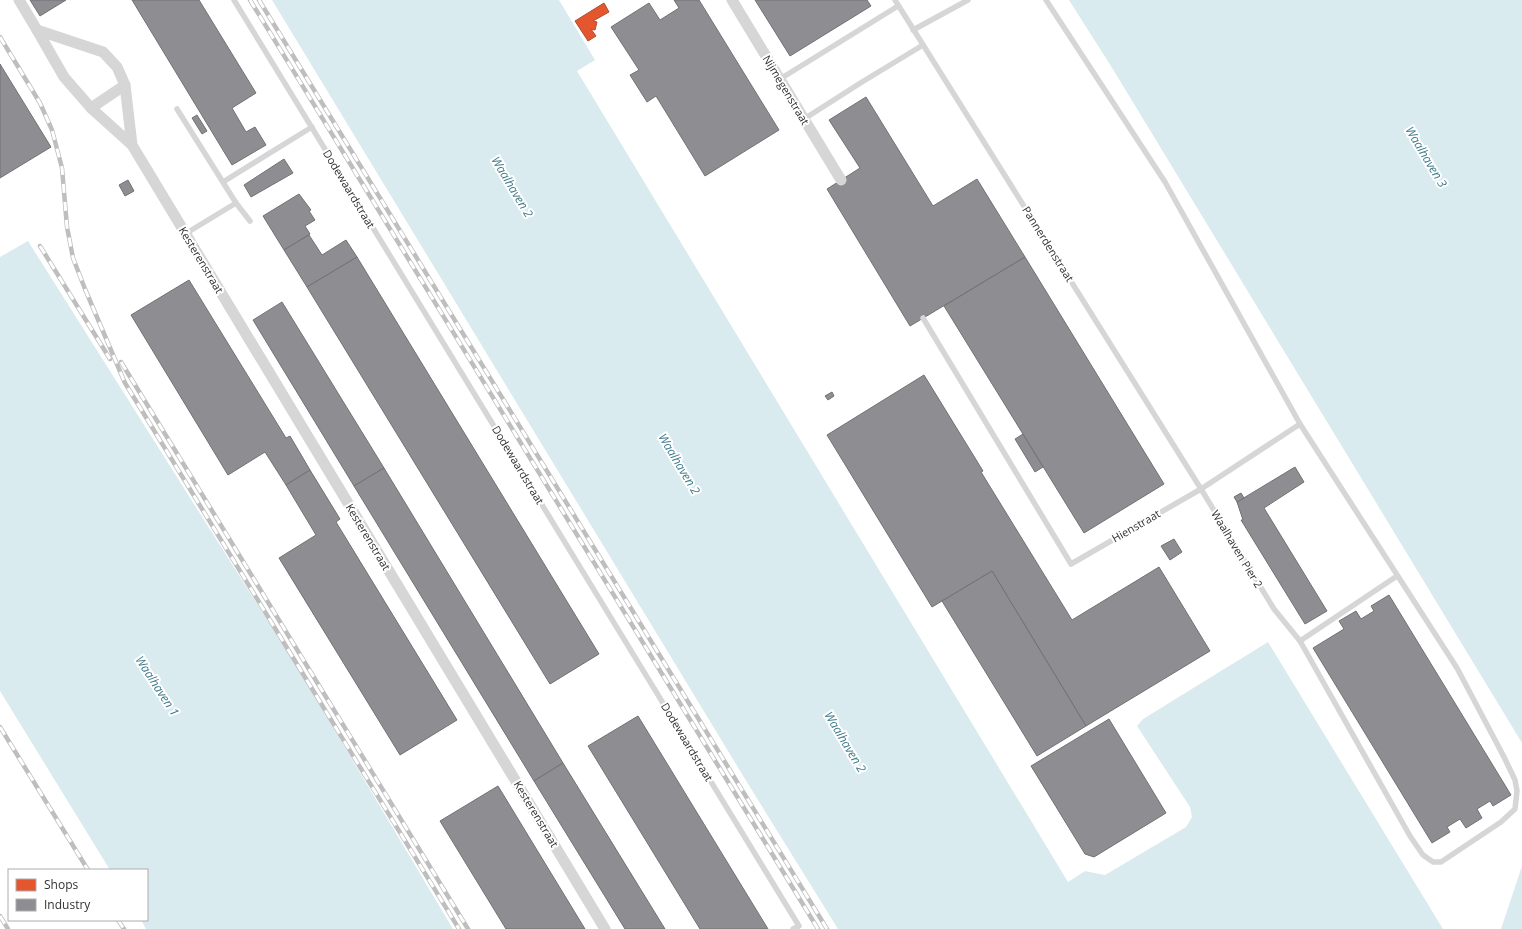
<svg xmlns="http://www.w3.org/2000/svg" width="1522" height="929" font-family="'Open Sans',sans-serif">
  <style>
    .water { fill: #daebef }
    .shops { fill: #e4572e; stroke: #af4c2f }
    .industry { fill: #8d8d92; stroke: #727275 }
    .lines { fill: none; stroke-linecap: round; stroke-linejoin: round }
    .lane { stroke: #d6d6d6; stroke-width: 5.5 }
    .street { stroke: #d6d6d6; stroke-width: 11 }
    .rail-casing { stroke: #bebebe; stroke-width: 4.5 }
    .rail { stroke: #fff; stroke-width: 3; stroke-dasharray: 9; stroke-linecap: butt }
    .labels { text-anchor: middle; stroke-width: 4; stroke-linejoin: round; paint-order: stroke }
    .street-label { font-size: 11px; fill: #323232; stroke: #fff }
    .water-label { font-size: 12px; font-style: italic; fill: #417b8b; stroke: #fff }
  </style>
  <rect width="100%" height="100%" fill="#fff"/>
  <g class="water">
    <polygon points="272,0 559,0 595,60 577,71 1068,882 1085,871 1105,875 1186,827 1192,817 1190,807 1137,726 1143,719 1268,642 1443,929 838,929 745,779"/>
    <polygon points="1069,0 1522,0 1522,743 1114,71"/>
    <polygon points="28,241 300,672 453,929 146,929 141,920 147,920 147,870 110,870 0,691 0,257"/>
    <polygon points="1522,866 1522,929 1501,929"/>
  </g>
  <polygon class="shops" points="604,3 609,12 593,21 597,22 595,30 591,29 596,36 588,41 575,21"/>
  <g class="industry">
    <polygon points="30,0 66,0 40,16"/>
    <polygon points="132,0 199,0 256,93 232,108 246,132 255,127 266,145 232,165"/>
    <polygon points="674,0 699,0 779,130 705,176 656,96 647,102 630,75 639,70 611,27 649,3 660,20 679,8"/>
    <polygon points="755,0 867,0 871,6 790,56"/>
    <polygon points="0,64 51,147 0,178"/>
    <polygon points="866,97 933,206 977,179 1025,257 910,326 827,189 860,168 829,120"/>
    <polygon points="197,115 207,131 202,134 192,118"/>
    <polygon points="284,159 293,173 251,197 244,185"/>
    <polygon points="128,180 134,191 125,196 119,185"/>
    <polygon points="299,194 311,210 309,211 315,220 305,226 310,234 284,250 263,216"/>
    <polygon points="309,235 322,255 346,240 357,257 307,287 284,250"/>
    <polygon points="357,257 599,654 550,684 307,287"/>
    <polygon points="1025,257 1164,484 1084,533 944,306"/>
    <polygon points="189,280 286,438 290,436 310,470 286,485 265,452 228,475 131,315"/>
    <polygon points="282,302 384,468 354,486 253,320"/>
    <polygon points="924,375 983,471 981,472 1072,620 1159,567 1210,651 1086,726 992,571 932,607 827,435"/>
    <polygon points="832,392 834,396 828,400 825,396"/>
    <polygon points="1023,434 1043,467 1035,472 1015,439"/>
    <polygon points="1295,467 1304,482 1264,508 1327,611 1305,624 1241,520 1243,520 1237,502"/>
    <polygon points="384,468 563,763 534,781 354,486"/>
    <polygon points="310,470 340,519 336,522 457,720 400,755 279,558 316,535 286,485"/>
    <polygon points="1241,493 1244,498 1237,502 1234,497"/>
    <polygon points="1174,539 1182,552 1170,560 1161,546"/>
    <polygon points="992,571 1086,726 1037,756 942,601"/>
    <polygon points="1389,595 1511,795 1493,806 1490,801 1477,809 1482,818 1466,828 1460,819 1447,827 1450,832 1432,843 1313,648 1344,629 1339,621 1356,611 1361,619 1374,611 1371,606"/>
    <polygon points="638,716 768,929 700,929 588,746"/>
    <polygon points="1109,719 1166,813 1094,857 1085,854 1031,766"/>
    <polygon points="563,763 665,929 625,929 534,781"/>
    <polygon points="498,786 585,929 506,929 440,821"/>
  </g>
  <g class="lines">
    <g class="lane">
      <polyline points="234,0 799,926 793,929"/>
      <polyline points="895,0 1201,489 1274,609 1300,641 1410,836 1423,855 1433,862 1441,862 1501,822 1515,809 1517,791 1515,780 1504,757 1457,668 1300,424 1165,182 1046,0"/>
      <polyline points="913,30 968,0"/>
      <polyline points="780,79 898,6"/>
      <polyline points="177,109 236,203 185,234"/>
      <polyline points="804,119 862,82 923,45"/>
      <polyline points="223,182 312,127"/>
      <polyline points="236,203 250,221"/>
      <polyline points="923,318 1071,564 1201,489 1300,424"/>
      <polyline points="1300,641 1397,576"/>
    </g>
    <g class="street">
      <polyline points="19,0 37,30"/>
      <polyline points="732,0 841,180"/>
      <polyline points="91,108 125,85"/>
      <polyline points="132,145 125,85 117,67 103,52 37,30 64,77 91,108 132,145 605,929"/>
    </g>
    <g class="rail-casing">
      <g id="rail">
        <polyline points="250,0 818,929"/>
        <polyline points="259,0 827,929"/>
        <polyline points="0,37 40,103 52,130 62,168 67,227 73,258 85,289 125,383 459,929"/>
        <polyline points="40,246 110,359"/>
        <polyline points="121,362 468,929"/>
        <polyline points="0,727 88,870"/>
        <polyline points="0,916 8,929"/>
        <polyline points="118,920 124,929"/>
      </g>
    </g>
    <use href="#rail" class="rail"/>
  </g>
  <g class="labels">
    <g class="street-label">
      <text transform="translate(786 90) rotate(59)" y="4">Nijmegenstraat</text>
      <text transform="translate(349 189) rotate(59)" y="4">Dodewaardstraat</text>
      <text transform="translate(1048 244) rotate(58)" y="4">Pannerdenstraat</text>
      <text transform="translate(201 260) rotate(59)" y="4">Kesterenstraat</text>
      <text transform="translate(518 465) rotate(59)" y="4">Dodewaardstraat</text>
      <text transform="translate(1136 526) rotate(-30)" y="4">Hienstraat</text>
      <text transform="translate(368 537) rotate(59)" y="4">Kesterenstraat</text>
      <text transform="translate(1237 549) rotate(59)" y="4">Waalhaven Pier 2</text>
      <text transform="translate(687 742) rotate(59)" y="4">Dodewaardstraat</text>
      <text transform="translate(536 814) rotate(59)" y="4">Kesterenstraat</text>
    </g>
    <g class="water-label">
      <text transform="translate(1426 157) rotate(59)" y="4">Waalhaven 3</text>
      <text transform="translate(512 187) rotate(59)" y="4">Waalhaven 2</text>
      <text transform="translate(679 464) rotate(59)" y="4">Waalhaven 2</text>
      <text transform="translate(157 686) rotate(57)" y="4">Waalhaven 1</text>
      <text transform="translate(845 742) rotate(59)" y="4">Waalhaven 2</text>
    </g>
  </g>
  <rect x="8" y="869" width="140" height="52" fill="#ffffff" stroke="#adadad"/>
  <rect x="16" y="879" width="20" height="12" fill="#e4572e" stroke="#adadad"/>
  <text x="44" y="889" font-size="12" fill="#323232">Shops</text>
  <rect x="16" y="899" width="20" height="12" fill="#8d8d92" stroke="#adadad"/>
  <text x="44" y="909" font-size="12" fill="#323232">Industry</text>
</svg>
